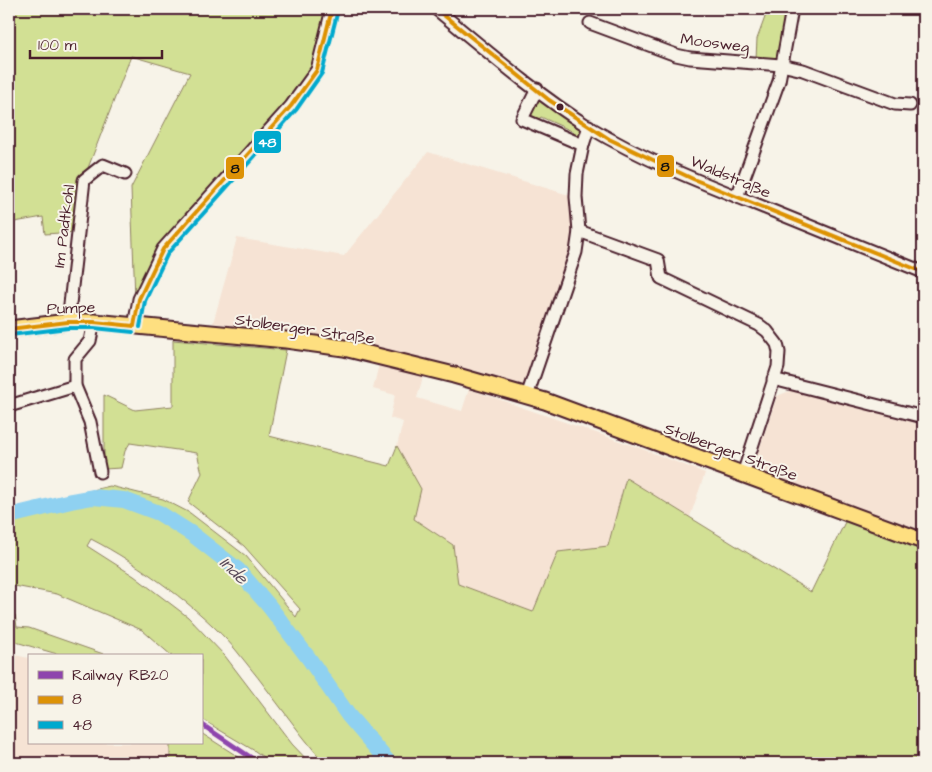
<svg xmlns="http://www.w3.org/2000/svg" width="932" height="772" font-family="'Architects Daughter',sans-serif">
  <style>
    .built { fill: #f6e3d4 }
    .green { fill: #d2e094; stroke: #8e8060 }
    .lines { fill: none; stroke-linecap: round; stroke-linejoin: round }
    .river { stroke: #8fd1f1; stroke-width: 16 }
    .minor-casing { stroke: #4a1f2b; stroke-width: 15 }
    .major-casing { stroke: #4a1f2b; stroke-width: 19 }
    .minor { stroke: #f7f3e8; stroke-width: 11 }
    .major { stroke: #fedf80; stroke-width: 15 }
    .bus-1-casing { stroke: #f7f3e8; stroke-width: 8 }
    .bus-2-casing { stroke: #f7f3e8; stroke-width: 8 }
    .bus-1 { stroke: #dd9206; stroke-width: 4 }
    .bus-2 { stroke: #00a9ce; stroke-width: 4 }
    .rail-1-casing { stroke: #f7f3e8; stroke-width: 9 }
    .rail-1 { stroke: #8e44ad; stroke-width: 5 }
    .bus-dot { fill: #4a1f2b; stroke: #f7f3e8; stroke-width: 2 }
    .labels { text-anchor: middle; stroke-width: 4; stroke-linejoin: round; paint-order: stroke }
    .street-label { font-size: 16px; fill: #4a1f2b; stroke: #f7f3e8 }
    .water-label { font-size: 18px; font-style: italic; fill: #5b4c5c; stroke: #f7f3e8 }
    .line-badge { stroke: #f7f3e8; stroke-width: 2 }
    .badge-label { font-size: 14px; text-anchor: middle; font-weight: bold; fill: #fff }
    .pale-badge-label { font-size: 14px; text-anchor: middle; font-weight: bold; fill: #111 }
  </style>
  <rect width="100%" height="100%" fill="#f7f3e8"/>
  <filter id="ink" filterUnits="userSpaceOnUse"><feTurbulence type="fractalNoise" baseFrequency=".02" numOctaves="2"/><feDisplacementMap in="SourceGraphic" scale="10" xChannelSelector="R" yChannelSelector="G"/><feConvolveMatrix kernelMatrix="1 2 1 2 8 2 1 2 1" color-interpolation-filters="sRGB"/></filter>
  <g filter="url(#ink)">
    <g class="built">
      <polygon points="428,152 572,196 575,231 572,251 526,387 384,349 346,341 213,323 237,238 344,256"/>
      <polygon points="379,364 423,377 417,398 462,411 469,389 637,447 705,473 690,517 626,478 608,547 558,552 533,612 458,584 453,545 414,519 421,489 397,446 403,422 390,418 395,395 373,389"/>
      <polygon points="792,390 923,425 923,528 921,533 752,471 777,396"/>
      <polygon points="9,654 29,658 29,743 170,743 170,763 9,763"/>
    </g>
    <g class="green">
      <polygon points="9,9 328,9 315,69 266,130 194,208 135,299 131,188 190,73 131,56 83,181 75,232 45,234 43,217 9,223 12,140 9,140"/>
      <polygon points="768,9 788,9 779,59 756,58 757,39"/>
      <polygon points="539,99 583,132 581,137 577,139 569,136 574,132 541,117 535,122 529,121 528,113"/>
      <path d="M173 340 286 350 269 436 389 466 397 446 421 489 414 519 453 545 458 584 533 612 558 552 608 546 626 478 811 592 846 520 923 549V763H324C293 726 266 686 235 649 201 609 138 563 91 539L87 546 134 576 188 617 225 656 292 744 310 763H271L255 751 201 719V656H172L142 630 57 594 9 585V509L110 486 163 499 190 513 246 556 296 617 300 609 244 546 188 502 202 473 197 453 130 443 125 451 121 468 104 469V395L135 410 173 406Z"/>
      <polygon points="15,615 17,627 29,628 109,656 64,656 9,640 9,616"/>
      <polygon points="201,733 248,763 170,763 170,743 201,743"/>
    </g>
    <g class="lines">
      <polyline class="river" points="9,516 71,501 93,497 124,500 159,513 192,534 238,570 269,606 310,660 348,715 389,763"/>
      <g class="minor-casing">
        <g id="minor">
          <path d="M436 9C486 50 535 93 589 127 642 159 700 182 758 205 813 227 868 250 923 272"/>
          <polyline points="590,23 676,55 690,58 781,65 803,70 895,104 910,105"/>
          <polyline points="537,89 522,119 583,145"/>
          <polyline points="737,197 779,81 792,9"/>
          <polyline points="579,231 658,260 661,278 759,325 767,331 777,344 779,352 778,367 743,474"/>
          <polyline points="68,322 84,180 103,165 125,174"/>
          <polyline points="94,322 90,341 75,359 75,386 90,422 100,472"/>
          <polyline points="134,326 139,299 163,249 291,106 317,70 332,9"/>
          <polyline points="773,379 923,417"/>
          <polyline points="527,396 576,252 579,231 576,197 577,174 583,145 589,126"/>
          <polyline points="9,406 75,386"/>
        </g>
      </g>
      <g class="major-casing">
        <polyline id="major" points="9,329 68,322 94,322 286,340 344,348 454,375 545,401 923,541"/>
      </g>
      <use href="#minor" class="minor"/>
      <use href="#major" class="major"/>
      <g class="bus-1-casing">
        <g id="bus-1">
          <polyline points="436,9 549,100 609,139 693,179 923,272"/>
          <polyline points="134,326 139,299 163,249 291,106 317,70 332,9"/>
          <polyline points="9,329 68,322 94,322 134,326"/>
        </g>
      </g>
      <g class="bus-2-casing">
        <g id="bus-2">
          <polyline points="140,327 145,301 168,253 296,110 322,73 338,10"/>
          <polyline points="10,335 68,328 94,328 133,332"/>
        </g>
      </g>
      <use href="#bus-1" class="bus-1"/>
      <use href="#bus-2" class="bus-2"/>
      <g class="rail-1-casing">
        <polyline id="rail-1" points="201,724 259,763"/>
      </g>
      <use href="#rail-1" class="rail-1"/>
    </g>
  </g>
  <circle class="bus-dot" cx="560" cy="107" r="4.5"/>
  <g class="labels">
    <g class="street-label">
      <text transform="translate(715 42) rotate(7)" y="6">Moosweg</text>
      <text transform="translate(731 176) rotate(23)" y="6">Waldstraße</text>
      <text transform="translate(63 226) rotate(-83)" y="6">Im Padtkohl</text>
      <text transform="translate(71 307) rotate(-2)" y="6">Pumpe</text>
      <text transform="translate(305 328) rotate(8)" y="6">Stolberger Straße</text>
      <text transform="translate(731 451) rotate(20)" y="6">Stolberger Straße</text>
    </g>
    <g class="water-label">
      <text transform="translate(234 570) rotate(44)" y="6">Inde</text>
    </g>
  </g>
  <g class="line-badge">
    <rect x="253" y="130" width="29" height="24" rx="5" fill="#00a9ce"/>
    <rect x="656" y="154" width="19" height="24" rx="5" fill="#dd9206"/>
    <rect x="225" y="156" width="20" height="24" rx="5" fill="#dd9206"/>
  </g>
  <g class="badge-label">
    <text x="267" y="147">48</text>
  </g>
  <g class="pale-badge-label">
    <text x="665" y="171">8</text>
    <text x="235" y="173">8</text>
  </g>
  <rect width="932" height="772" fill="none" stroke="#f7f3e8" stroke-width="30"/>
  <rect x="15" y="15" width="902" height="742" fill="none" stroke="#4a1f2b" stroke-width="2" filter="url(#ink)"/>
  <rect x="28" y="654" width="175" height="90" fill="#f7f3e8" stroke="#b29e9c"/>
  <rect x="38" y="671" width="25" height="8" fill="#8e44ad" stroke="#b29e9c"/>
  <text x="72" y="680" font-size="15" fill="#4a1f2b">Railway RB20</text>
  <rect x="38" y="696" width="25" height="8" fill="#dd9206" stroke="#b29e9c"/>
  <text x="72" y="704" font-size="15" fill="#4a1f2b">8</text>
  <rect x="38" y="721" width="25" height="8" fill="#00a9ce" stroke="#b29e9c"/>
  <text x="72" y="730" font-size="15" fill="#4a1f2b">48</text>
  <path d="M30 50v8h132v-8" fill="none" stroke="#4a1f2b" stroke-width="2.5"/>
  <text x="38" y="50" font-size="15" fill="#4a1f2b" stroke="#f7f3e8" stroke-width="4" paint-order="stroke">100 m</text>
</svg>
